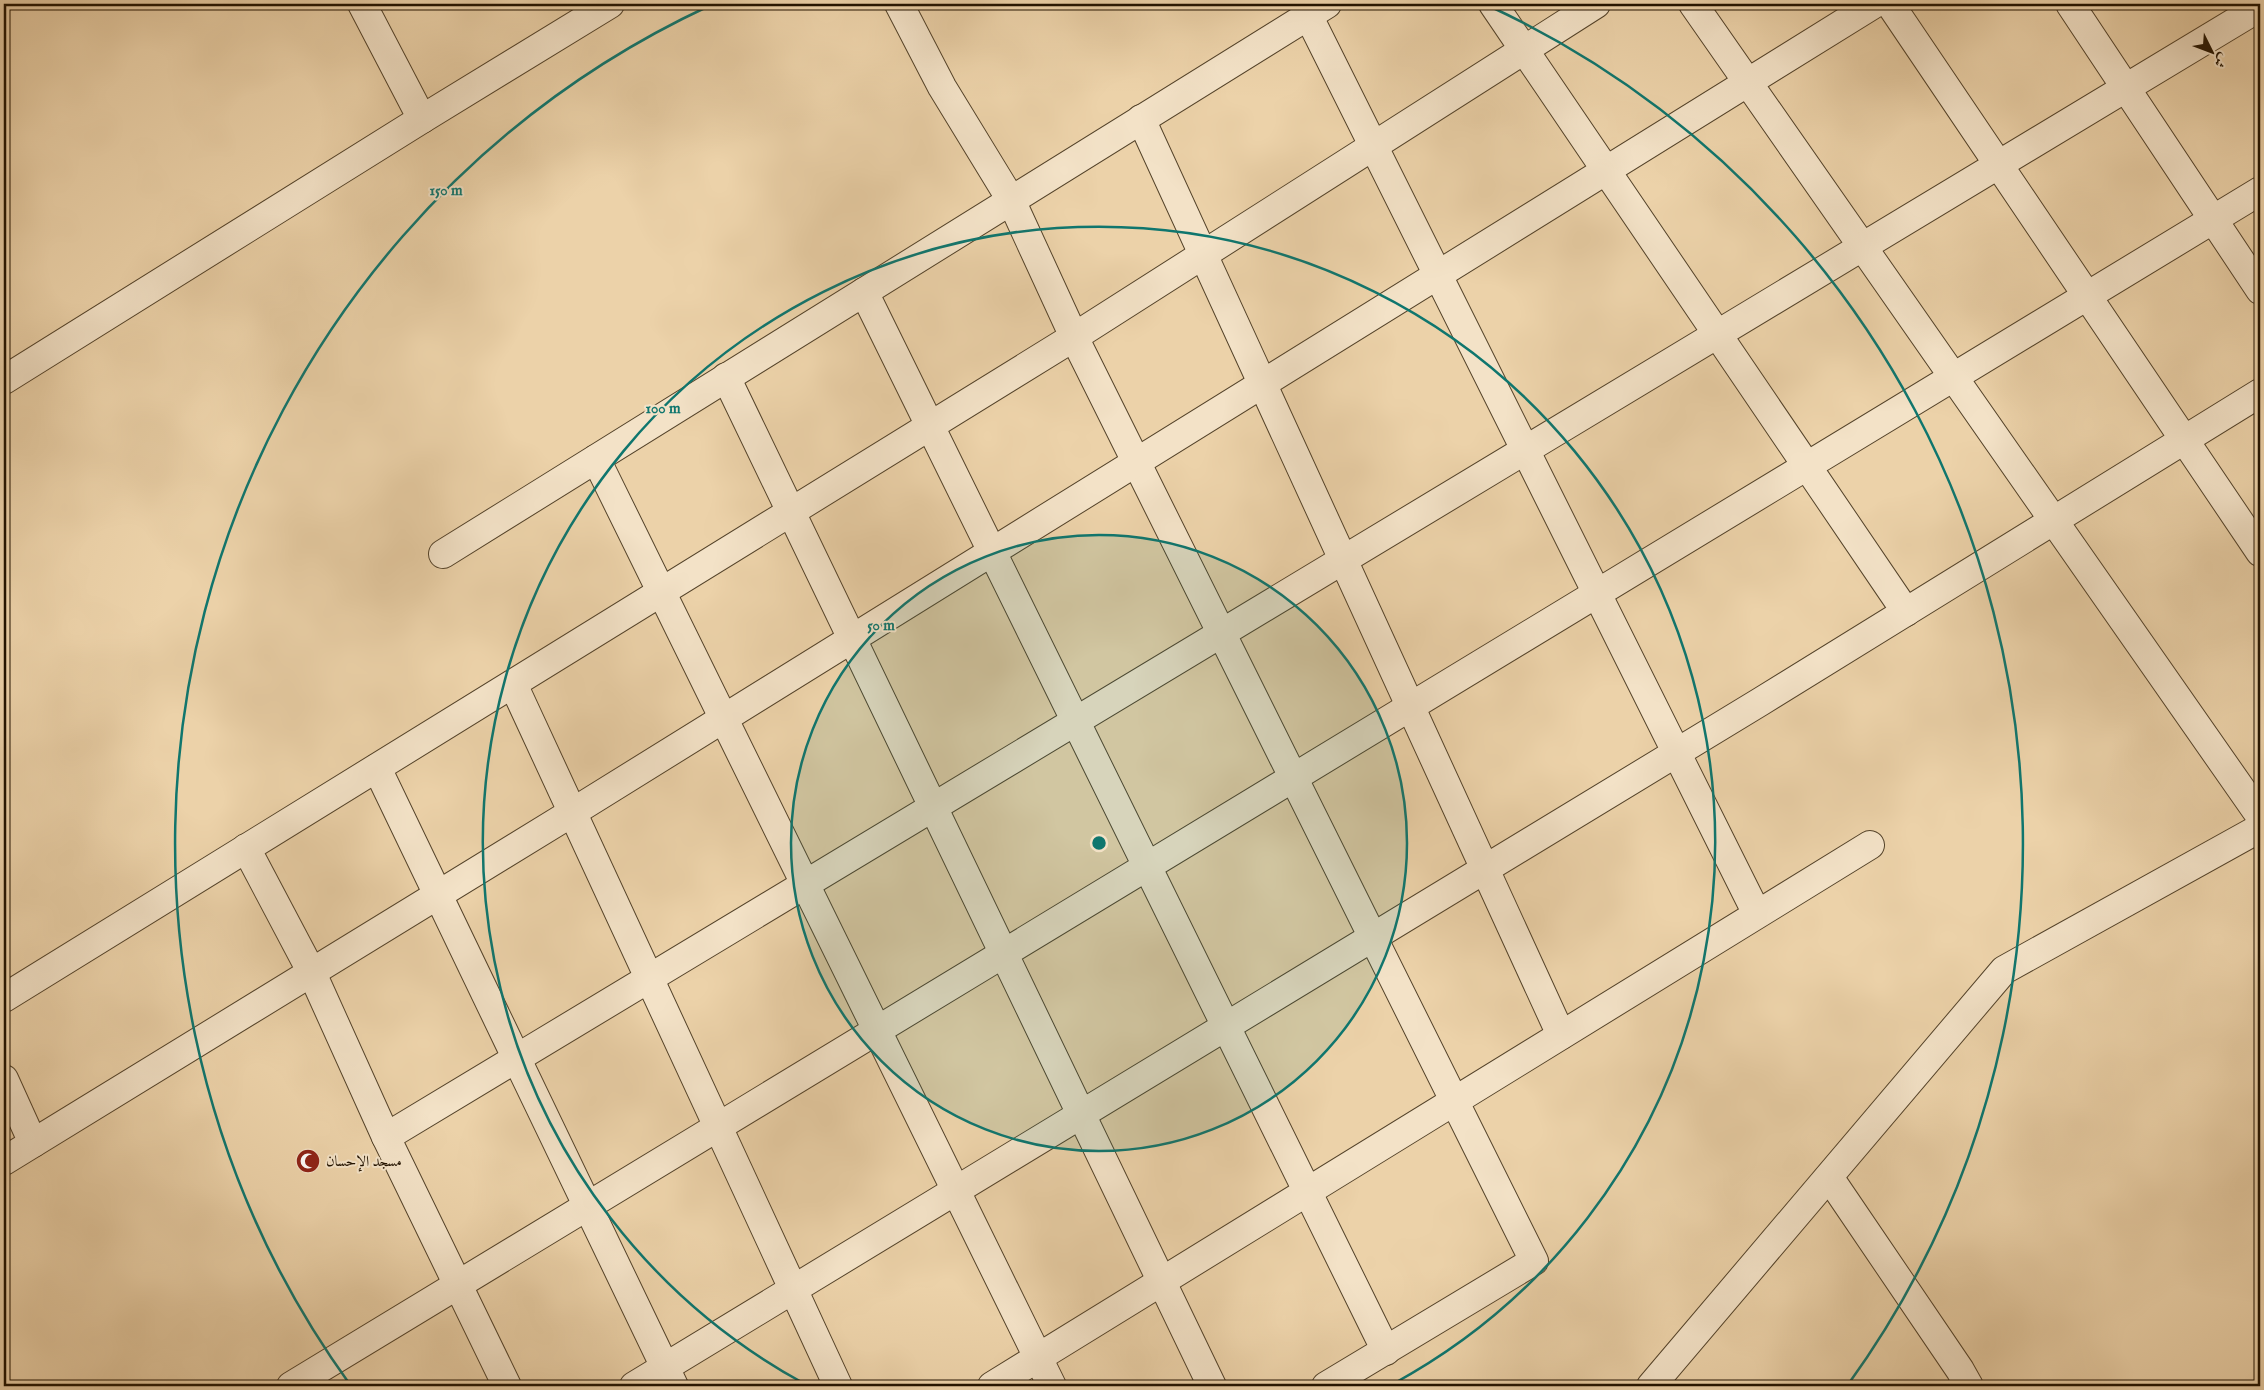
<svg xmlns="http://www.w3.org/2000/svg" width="2264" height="1390" font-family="'IM FELL English',Amiri,serif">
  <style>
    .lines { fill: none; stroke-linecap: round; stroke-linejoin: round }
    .minor-casing { stroke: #54432a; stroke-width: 30 }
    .minor { stroke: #f3e2c7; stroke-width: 28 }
    .ring { fill: none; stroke: #0f766e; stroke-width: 2.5 }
    .labels { text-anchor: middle; stroke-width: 4; stroke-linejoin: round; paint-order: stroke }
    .poi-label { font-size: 15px; fill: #221300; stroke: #f3e2c7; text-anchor: start }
    .centre { fill: #0f766e; stroke: #f3e2c7; stroke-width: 2.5 }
    .ring-label { font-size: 15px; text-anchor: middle; font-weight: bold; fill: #0f766e; stroke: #f3e2c7; stroke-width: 4; stroke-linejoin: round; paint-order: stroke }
  </style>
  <rect width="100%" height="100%" fill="#ecd2a9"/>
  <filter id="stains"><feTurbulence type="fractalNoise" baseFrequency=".004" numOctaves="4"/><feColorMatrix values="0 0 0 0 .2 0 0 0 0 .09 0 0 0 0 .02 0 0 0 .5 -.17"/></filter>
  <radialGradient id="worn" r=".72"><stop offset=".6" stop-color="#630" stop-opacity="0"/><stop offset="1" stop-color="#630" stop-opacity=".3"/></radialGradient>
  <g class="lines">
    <g class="minor-casing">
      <g id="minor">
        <polyline points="362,4 422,119"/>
        <polyline points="899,4 942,87 1011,200 1074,337 1534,1261 1326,1386"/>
        <polyline points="1493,4 1906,612"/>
        <polyline points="1693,4 2260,816"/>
        <polyline points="1890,4 2260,552"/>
        <polyline points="2070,4 2260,290"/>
        <polyline points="1308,15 1757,914"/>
        <polyline points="1141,119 1561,1035"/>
        <polyline points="864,292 1386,1351"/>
        <polyline points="726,377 1212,1386"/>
        <polyline points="4,380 422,119 610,4"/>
        <polyline points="596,459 1052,1386"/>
        <polyline points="443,554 1327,4"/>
        <polyline points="513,684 838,1386"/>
        <polyline points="377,768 674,1386"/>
        <polyline points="246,848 312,973 386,1137 507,1386"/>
        <polyline points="4,998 1074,337 1596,4"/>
        <polyline points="4,1079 33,1143"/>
        <polyline points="386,1137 2260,7"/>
        <polyline points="4,1161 573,812 1874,4"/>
        <polyline points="1829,1177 1960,1370 1969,1386"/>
        <polyline points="291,1386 2260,191"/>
        <polyline points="634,1386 1760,702 2260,393"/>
        <polyline points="992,1386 1870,845"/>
        <polyline points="1651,1386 2004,970 2260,828"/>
      </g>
    </g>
    <use href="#minor" class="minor"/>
  </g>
  <circle cx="1099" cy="843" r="308" fill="#0f766e" fill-opacity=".12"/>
  <g class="ring">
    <circle cx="1099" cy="843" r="308"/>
    <path d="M805 1384A616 616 0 1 1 1393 1384"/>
    <path d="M351 1386A924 924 0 0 1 709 6M1489 6A924 924 0 0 1 1847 1386"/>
  </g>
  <defs>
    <g id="mosque-disc" transform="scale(1.25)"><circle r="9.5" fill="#8f2418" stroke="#f3e2c7"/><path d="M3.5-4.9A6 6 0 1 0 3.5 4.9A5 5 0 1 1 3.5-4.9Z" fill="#fff"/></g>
  </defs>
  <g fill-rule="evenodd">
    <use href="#mosque-disc" x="308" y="1161"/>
  </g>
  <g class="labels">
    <g class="poi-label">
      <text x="326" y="1166">مسجد الإحسان</text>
    </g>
  </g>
  <circle cx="1099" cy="843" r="8" class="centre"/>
  <g class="ring-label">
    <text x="446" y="195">150 m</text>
    <text x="663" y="413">100 m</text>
    <text x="881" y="630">50 m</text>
  </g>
  <rect width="2264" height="1390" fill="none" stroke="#ecd2a9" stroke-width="20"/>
  <rect x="5" y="5" width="2254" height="1380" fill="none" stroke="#221300" stroke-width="2.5"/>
  <rect x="10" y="10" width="2244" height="1370" fill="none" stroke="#221300"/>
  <g transform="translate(2212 52) rotate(132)" stroke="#f3e2c7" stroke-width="4" paint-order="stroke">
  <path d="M0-4L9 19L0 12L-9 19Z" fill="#221300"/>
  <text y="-8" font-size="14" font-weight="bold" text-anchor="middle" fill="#221300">ش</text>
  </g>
  <rect width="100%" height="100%" filter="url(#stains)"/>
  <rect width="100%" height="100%" fill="url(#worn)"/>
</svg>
